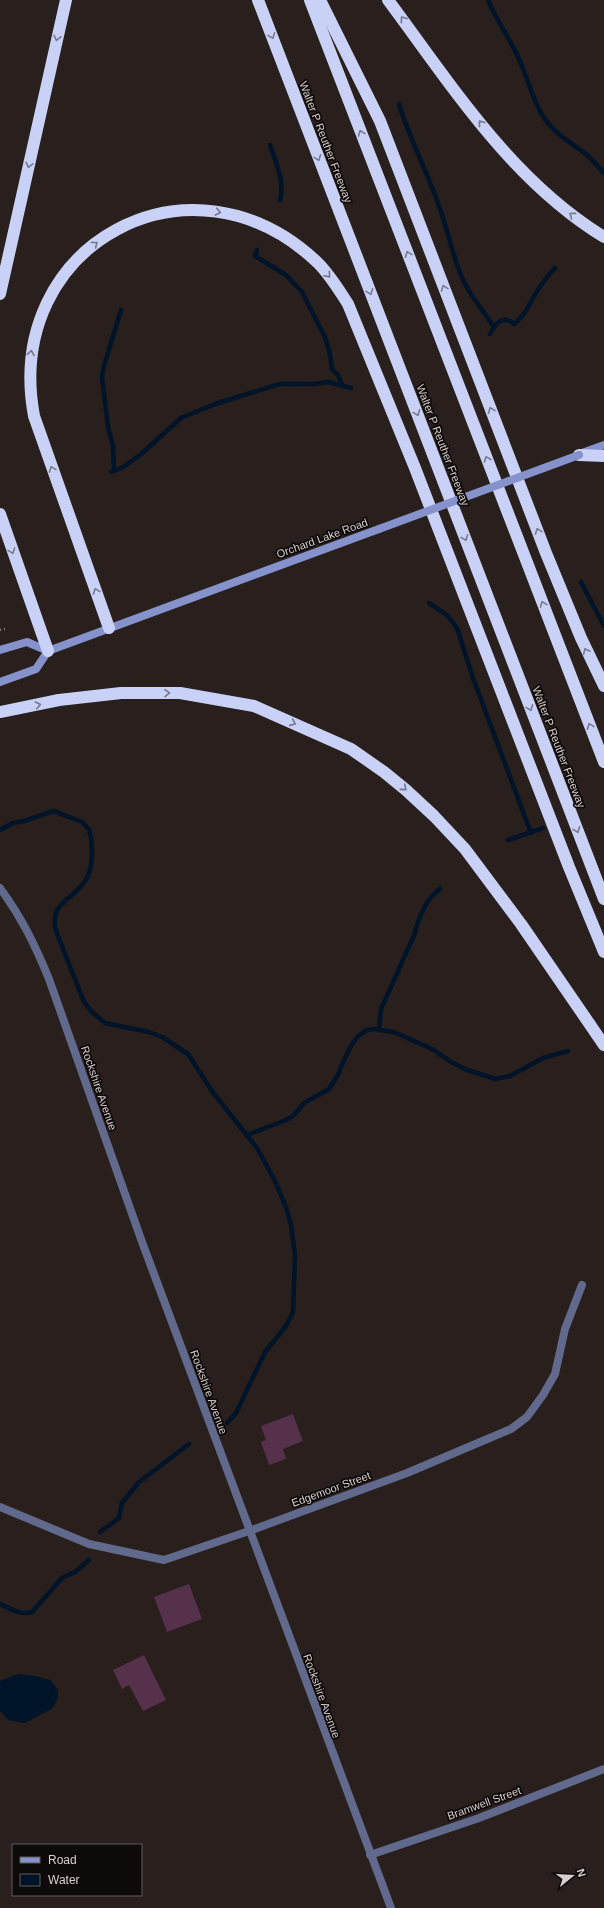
<svg xmlns="http://www.w3.org/2000/svg" width="604" height="1908" font-family="Helvetica,sans-serif">
  <style>
    .water { fill: #001429 }
    .lines { fill: none; stroke-linecap: round; stroke-linejoin: round }
    .stream { stroke: #001429; stroke-width: 4.5 }
    .building { fill: #55314c }
    .path { stroke: #847c79; stroke-width: 2.5; stroke-dasharray: 1 3; stroke-linecap: butt }
    .minor { stroke: #61698d; stroke-width: 8 }
    .secondary { stroke: #8692cb; stroke-width: 8 }
    .motorway { stroke: #c9d2f6; stroke-width: 12 }
    .secondary-bridge { stroke: #8692cb; stroke-width: 8 }
    .oneway { stroke: #75788b }
    .labels { text-anchor: middle; stroke-width: 3.5; stroke-linejoin: round; paint-order: stroke }
    .street-label { font-size: 11px; fill: #d7d1ce; stroke: #0e0a09 }
  </style>
  <rect width="100%" height="100%" fill="#291f1c"/>
  <polygon class="water" points="18,1674 35,1676 50,1680 58,1690 58,1698 53,1708 25,1723 8,1720 0,1711 0,1681"/>
  <g class="lines">
    <g class="stream">
      <path d="M488 0C496 20 509 37 518 57 528 77 532 101 545 119 555 134 573 144 587 155 593 160 598 167 604 173"/>
      <path d="M399 104C410 140 428 173 440 209 449 234 453 260 465 284 473 299 484 312 494 327"/>
      <path d="M270 145C276 163 285 182 280 200"/>
      <polyline points="257,250 255,256 286,275 302,292 325,337 330,354 332,369 338,375 342,385"/>
      <path d="M490 334C496 323 503 314 514 324 528 313 530 301 539 288 544 281 549 274 555 268"/>
      <polyline points="114,471 113,446 108,427 102,377 104,366 121,310"/>
      <polyline points="111,472 123,467 140,455 181,418 215,404 280,384 314,384 328,382 351,388"/>
      <polyline points="581,582 604,626"/>
      <polyline points="429,603 447,615 457,628 473,678 531,833"/>
      <path d="M0 830 13 823 24 821 54 811 82 822 89 829C93 843 94 868 85 881 72 901 49 902 56 931L84 1002 91 1011 105 1023 149 1032 162 1037 188 1054 212 1091 257 1148 274 1179 286 1207 291 1225 295 1255 293 1312 286 1326 265 1352 236 1413 227 1423"/>
      <polyline points="508,840 543,828"/>
      <path d="M379 1030 381 1009 416 931 415 930C422 913 424 901 440 889"/>
      <polyline points="247,1135 286,1120 293,1116 304,1103 329,1089 338,1075 343,1062 352,1044 358,1036 367,1030 374,1029 394,1032 434,1050 451,1062 467,1070 496,1079 510,1076 543,1058 568,1051"/>
      <polyline points="100,1532 119,1518 122,1503 139,1482 189,1444"/>
      <path d="M0 1604C11 1608 19 1616 32 1612L62 1578 75 1572 89 1560"/>
    </g>
  </g>
  <g class="building">
    <polygon points="293,1414 303,1441 283,1449 286,1459 269,1465 261,1442 266,1440 261,1426"/>
    <polygon points="189,1584 202,1619 167,1632 154,1597"/>
    <polygon points="144,1655 166,1700 143,1711 129,1685 122,1689 113,1670"/>
  </g>
  <g class="lines">
    <polyline class="path" points="0,630 5,629"/>
    <g class="minor">
      <path d="M0 888C22 918 35 945 49 979L142 1242 391 1908"/>
      <polyline points="0,1507 89,1544 164,1560 249,1531 407,1473 511,1429 527,1417 543,1395 555,1374 565,1329 582,1285"/>
      <polyline points="370,1855 479,1818 604,1769"/>
    </g>
    <g class="secondary">
      <polyline points="582,453 604,445"/>
      <polyline points="0,650 27,642 48,651"/>
      <polyline points="0,682 36,669 48,651 379,529"/>
    </g>
    <g class="motorway">
      <polyline points="258,0 604,899"/>
      <polyline points="310,0 604,762"/>
      <polyline points="320,0 380,121 546,553 581,638 604,686"/>
      <path d="M388 0C452 86 511 180 604 237"/>
      <polyline points="0,294 66,0"/>
      <polyline points="579,455 604,456"/>
      <polyline points="0,514 48,651"/>
      <path d="M109 628 34 416C2 244 192 142 318 263 330 275 339 290 348 304L415 468 569 867 604 952"/>
      <polyline points="0,712 59,700 121,693 180,693 254,706 351,749 384,772 406,790 434,816 465,849 521,924 604,1045"/>
    </g>
    <polyline class="secondary-bridge" points="379,529 579,455"/>
  </g>
  <defs><path id="oneway-chevron" d="M-2-3.5L2.5 0L-2 3.5" fill="none" stroke-width="1.6" stroke-linecap="round" stroke-linejoin="round"/></defs>
  <g class="oneway">
    <use href="#oneway-chevron" transform="translate(403 19) rotate(-126)"/>
    <use href="#oneway-chevron" transform="translate(272 36) rotate(69)"/>
    <use href="#oneway-chevron" transform="translate(57 38) rotate(103)"/>
    <use href="#oneway-chevron" transform="translate(481 123) rotate(-128)"/>
    <use href="#oneway-chevron" transform="translate(361 133) rotate(-111)"/>
    <use href="#oneway-chevron" transform="translate(318 158) rotate(69)"/>
    <use href="#oneway-chevron" transform="translate(29 165) rotate(103)"/>
    <use href="#oneway-chevron" transform="translate(218 212) rotate(11)"/>
    <use href="#oneway-chevron" transform="translate(572 215) rotate(-144)"/>
    <use href="#oneway-chevron" transform="translate(95 244) rotate(-38)"/>
    <use href="#oneway-chevron" transform="translate(408 254) rotate(-111)"/>
    <use href="#oneway-chevron" transform="translate(328 275) rotate(49)"/>
    <use href="#oneway-chevron" transform="translate(444 288) rotate(-111)"/>
    <use href="#oneway-chevron" transform="translate(370 292) rotate(69)"/>
    <use href="#oneway-chevron" transform="translate(31 353) rotate(-80)"/>
    <use href="#oneway-chevron" transform="translate(491 410) rotate(-111)"/>
    <use href="#oneway-chevron" transform="translate(417 413) rotate(69)"/>
    <use href="#oneway-chevron" transform="translate(487 459) rotate(-111)"/>
    <use href="#oneway-chevron" transform="translate(52 469) rotate(-110)"/>
    <use href="#oneway-chevron" transform="translate(538 531) rotate(-111)"/>
    <use href="#oneway-chevron" transform="translate(465 538) rotate(69)"/>
    <use href="#oneway-chevron" transform="translate(12 551) rotate(70)"/>
    <use href="#oneway-chevron" transform="translate(96 591) rotate(-110)"/>
    <use href="#oneway-chevron" transform="translate(543 604) rotate(-111)"/>
    <use href="#oneway-chevron" transform="translate(586 651) rotate(-114)"/>
    <use href="#oneway-chevron" transform="translate(167 693) rotate(-1)"/>
    <use href="#oneway-chevron" transform="translate(38 705) rotate(-12)"/>
    <use href="#oneway-chevron" transform="translate(530 708) rotate(69)"/>
    <use href="#oneway-chevron" transform="translate(293 723) rotate(24)"/>
    <use href="#oneway-chevron" transform="translate(590 726) rotate(-111)"/>
    <use href="#oneway-chevron" transform="translate(404 788) rotate(40)"/>
    <use href="#oneway-chevron" transform="translate(577 830) rotate(69)"/>
  </g>
  <g class="labels">
    <g class="street-label">
      <text transform="translate(326 142) rotate(69)" y="4">Walter P Reuther Freeway</text>
      <text transform="translate(443 445) rotate(69)" y="4">Walter P Reuther Freeway</text>
      <text transform="translate(322 538) rotate(-20)" y="4">Orchard Lake Road</text>
      <text transform="translate(559 747) rotate(69)" y="4">Walter P Reuther Freeway</text>
      <text transform="translate(99 1088) rotate(71)" y="4">Rockshire Avenue</text>
      <text transform="translate(209 1392) rotate(70)" y="4">Rockshire Avenue</text>
      <text transform="translate(331 1489) rotate(-20)" y="4">Edgemoor Street</text>
      <text transform="translate(322 1696) rotate(70)" y="4">Rockshire Avenue</text>
      <text transform="translate(484 1803) rotate(-20)" y="4">Bramwell Street</text>
    </g>
  </g>
  <rect x="12" y="1844" width="130" height="52" fill="#0e0a09" stroke="#5e5a58"/>
  <rect x="20" y="1857" width="20" height="6" fill="#8692cb" stroke="#5e5a58"/>
  <text x="48" y="1864" font-size="12" fill="#d7d1ce">Road</text>
  <rect x="20" y="1874" width="20" height="12" fill="#001429" stroke="#5e5a58"/>
  <text x="48" y="1884" font-size="12" fill="#d7d1ce">Water</text>
  <g transform="translate(572 1876) rotate(72)" stroke="#0e0a09" stroke-width="3" paint-order="stroke">
  <path d="M0-3L7 15L0 10L-7 15Z" fill="#d7d1ce"/>
  <text y="-6" font-size="11" font-weight="bold" text-anchor="middle" fill="#d7d1ce">N</text>
  </g>
</svg>
